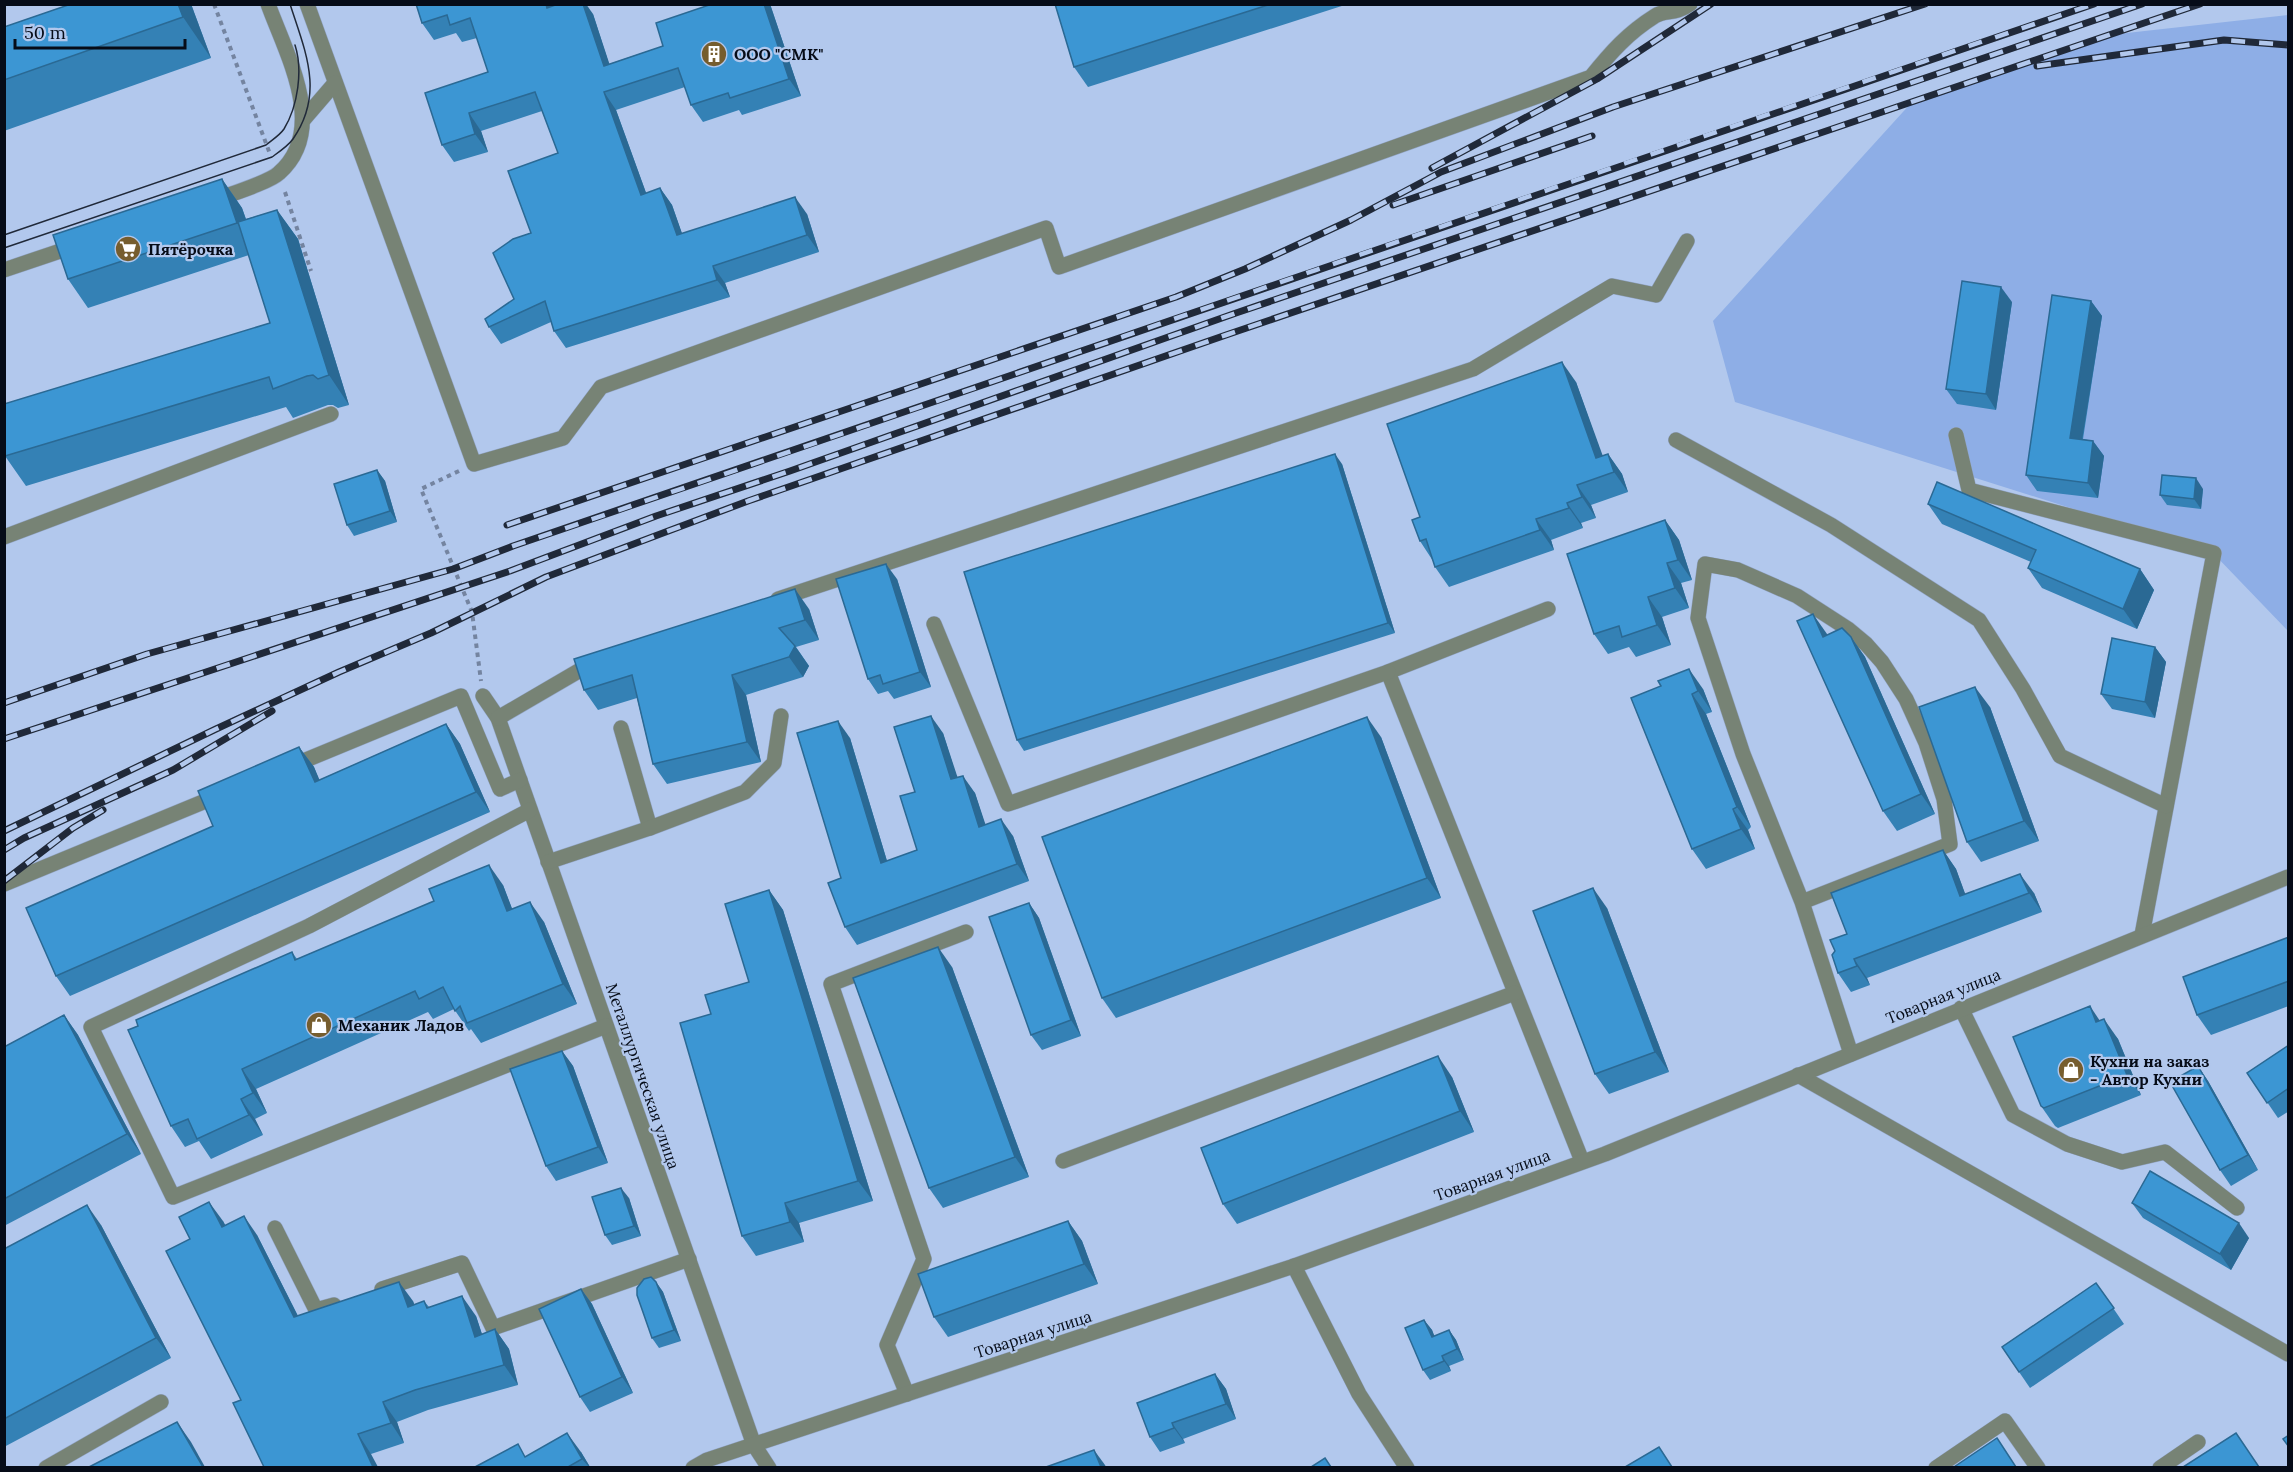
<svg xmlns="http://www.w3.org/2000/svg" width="2293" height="1472" font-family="Lora,serif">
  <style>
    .green { fill: #8eaee6 }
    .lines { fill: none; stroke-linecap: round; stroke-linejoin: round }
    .minor-casing { stroke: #93a6c7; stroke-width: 16 }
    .path { stroke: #7484a0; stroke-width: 4; stroke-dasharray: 4.5 4.5; stroke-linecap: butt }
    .minor { stroke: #778375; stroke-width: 15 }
    .tram { stroke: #202939; stroke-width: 1.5 }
    .rail-casing { stroke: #202939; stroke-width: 7 }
    .rail { stroke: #b2c8ed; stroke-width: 4.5; stroke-dasharray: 14; stroke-linecap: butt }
    .wall { fill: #3481b5 }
    .shaded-wall { fill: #2a6994 }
    .building { fill: #3c96d3; stroke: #2a6994; stroke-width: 1.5 }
    .labels { text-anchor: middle; stroke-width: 4.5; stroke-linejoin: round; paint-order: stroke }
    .poi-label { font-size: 16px; font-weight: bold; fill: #060c18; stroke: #b2c8ed; text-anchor: start }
    .street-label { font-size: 16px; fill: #060c18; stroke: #b2c8ed }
  </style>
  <rect width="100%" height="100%" fill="#b2c8ed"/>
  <polygon class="green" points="2288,15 2288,631 2213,553 1735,402 1713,321 1912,102 2109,35"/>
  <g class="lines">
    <g class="minor-casing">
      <g id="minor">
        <path d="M307 4 474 464 563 438 601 387 1046 228 1059 267 1591 77C1611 52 1628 33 1655 16 1666 9 1675 15 1690 4"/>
        <polyline points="304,119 335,83"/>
        <path d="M215 200C228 195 270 182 279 173 329 129 286 54 268 4"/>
        <polyline points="4,270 78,245"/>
        <polyline points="1956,435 1969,490 2214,553 2142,935"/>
        <polyline points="1676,440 1831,525 1979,620 2023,689 2060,756 2166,806"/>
        <polyline points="4,537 331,414"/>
        <polyline points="778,599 1473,369 1612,286 1656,295 1687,241"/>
        <polyline points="1548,609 1388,672 1582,1161"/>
        <polyline points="934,624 1008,804 1388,672"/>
        <polyline points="483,696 498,718 754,1445 769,1468"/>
        <polyline points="498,718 594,662"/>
        <polyline points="621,728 650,828"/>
        <polyline points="289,767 461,696 500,789 520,780"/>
        <polyline points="530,810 309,926 91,1027 173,1197 606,1026"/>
        <polyline points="548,862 650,828 745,792 774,763 781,716"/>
        <polyline points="4,884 220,795"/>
        <polyline points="1802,902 1950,844 1944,799 1926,743 1906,699 1882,662 1866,644 1848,629 1797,596 1738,570 1705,564 1698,618 1743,754 1802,902 1851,1054"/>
        <polyline points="1961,1008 2013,1115 2067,1144 2122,1162 2165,1152 2237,1208"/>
        <polyline points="1798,1075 2288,1354"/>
        <polyline points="1063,1161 1515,993"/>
        <polyline points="275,1228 316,1310 334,1305"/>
        <polyline points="1294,1266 1359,1394 1407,1468"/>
        <polyline points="382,1289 462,1263 493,1328 689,1259"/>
        <polyline points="907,1394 887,1345 924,1259 831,984 966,932"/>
        <polyline points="46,1468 161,1402"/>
        <polyline points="693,1468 707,1460 1294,1266 1605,1154 2288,877"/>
        <polyline points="1936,1468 2005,1421 2038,1468"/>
        <polyline points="2160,1468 2198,1442"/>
      </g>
    </g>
    <g class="path">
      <polyline points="214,4 270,154"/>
      <polyline points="285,192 311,271"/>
      <polyline points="459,471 421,489 472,612 481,681"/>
    </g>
    <use href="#minor" class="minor"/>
    <g class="tram">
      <path d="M4 235 266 145C272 140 280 135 284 129 298 106 303 70 295 45"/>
      <path d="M4 248 272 157C279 152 288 146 293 139 325 93 305 51 290 4"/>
    </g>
    <g class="rail-casing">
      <g id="rail">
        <polyline points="2037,66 2224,40 2288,45"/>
        <polyline points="1432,168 1597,79 1711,4"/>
        <polyline points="1393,205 1592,136"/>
        <polyline points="507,525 1176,297 1245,269 1351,220 1441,172 1613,107 1925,4"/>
        <path d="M4 703 147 654 453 569 513 546C1041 367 1566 181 2094 4"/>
        <polyline points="4,739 510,571 656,516 790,471 1236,313 2142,4"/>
        <polyline points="4,831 216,729 339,672 431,633 546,577 748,501 1226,335 2200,4"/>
        <polyline points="4,850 24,838 173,770 272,711"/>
        <polyline points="4,881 73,828 103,810"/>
      </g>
    </g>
    <use href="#rail" class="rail"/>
  </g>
  <g class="wall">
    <polygon points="71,4 191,4 211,58 4,131 4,27"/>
    <polygon points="416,4 552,4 553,6 593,14 609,64 663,46 770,4 801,96 742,115 739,110 703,122 691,105 685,87 616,110 646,193 660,188 672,205 682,234 807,214 819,252 725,283 730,297 566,348 554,331 551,322 501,344 489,327 514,299 531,233 558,153 542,111 481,131 488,152 454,162 442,145 488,72 477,38 462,42 456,33 434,40 422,23"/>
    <polygon points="1055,4 1348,4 1088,87 1074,67"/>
    <polygon points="222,179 242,208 246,219 277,210 298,239 349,405 338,408 333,405 328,405 293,418 286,407 26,486 5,456 270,323 249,255 88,308 68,279"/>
    <polygon points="2091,301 2102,316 2083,439 2093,441 2104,456 2098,498 2037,491 2026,475"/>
    <polygon points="2012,302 1996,410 1957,404 1946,389"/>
    <polygon points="1576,382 1602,456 1608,454 1622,474 1628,492 1591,505 1596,518 1581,523 1583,528 1551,540 1554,550 1449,587 1435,567 1433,561 1420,541 1420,517"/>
    <polygon points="1342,464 1395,633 1024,751 1017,740"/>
    <polygon points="377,470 385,481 397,522 354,536 347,525"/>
    <polygon points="2203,489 2201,509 2167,505 2160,495"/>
    <polygon points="1928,504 2140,569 2154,590 2137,629 2042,588 2028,568 2031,562 1942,524"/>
    <polygon points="1665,520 1679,540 1692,580 1681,583 1689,608 1662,617 1671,645 1636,657 1629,647 1608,654 1594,634"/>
    <polygon points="897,579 931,687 894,699 888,691 878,694 868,679"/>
    <polygon points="809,609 819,640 796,647 809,666 803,677 746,695 761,762 667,784 653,764 637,698 598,710 584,690"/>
    <polygon points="1828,635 1851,637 1865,657 1935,814 1897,831 1883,811"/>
    <polygon points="2155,647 2166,662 2155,718 2112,709 2101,694"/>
    <polygon points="1703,689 1712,712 1706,714 1751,827 1748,830 1755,849 1706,869 1692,849 1631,698"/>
    <polygon points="1990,707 2039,841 1981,862 1967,842"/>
    <polygon points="446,724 460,744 490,812 70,996 56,976 213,826 299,747 314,767 319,780"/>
    <polygon points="943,733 957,778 975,793 985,825 1013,836 1029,881 857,945 845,927 841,878 850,738 887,861 917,850 915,792"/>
    <polygon points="1381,737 1441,898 1116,1018 1102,998"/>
    <polygon points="1943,850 1956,869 1965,894 2034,893 2042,912 1867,978 1870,985 1851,992 1838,973 1847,934"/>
    <polygon points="503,885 512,909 544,922 577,1004 481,1043 471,1029 469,1031 454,1009 433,1019 428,1012 256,1089 267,1113 255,1119 263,1135 211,1159 199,1141 185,1147 171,1126 292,952 297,959"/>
    <polygon points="769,890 783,910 873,1201 799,1223 804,1242 756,1256 742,1236 711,1014 749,982"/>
    <polygon points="1029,903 1039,918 1081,1036 1042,1050 1031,1035"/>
    <polygon points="1607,908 1669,1072 1609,1094 1595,1074"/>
    <polygon points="2289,937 2289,1006 2211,1035 2197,1015"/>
    <polygon points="952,967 1029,1177 943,1208 929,1188"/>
    <polygon points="64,1015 78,1035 141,1154 4,1226 4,1047"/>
    <polygon points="2100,1020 2118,1039 2141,1095 2058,1128 2055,1126 2041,1106"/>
    <polygon points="2289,1045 2289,1111 2278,1118 2247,1073"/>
    <polygon points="562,1051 573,1066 608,1163 556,1181 546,1166"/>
    <polygon points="2198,1066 2208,1081 2258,1170 2231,1186 2220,1170"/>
    <polygon points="1452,1077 1474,1132 1237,1224 1223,1204"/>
    <polygon points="629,1198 641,1236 612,1245 605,1235"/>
    <polygon points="2132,1203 2249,1238 2231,1270 2143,1218"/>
    <polygon points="223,1221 225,1225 257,1235 298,1316 413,1301 414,1305 424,1301 429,1307 476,1316 482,1334 495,1329 509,1349 518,1385 428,1410 397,1422 404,1443 371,1454 241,1400 190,1239"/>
    <polygon points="1068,1221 1082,1241 1098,1284 948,1337 934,1317"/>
    <polygon points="101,1225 171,1358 4,1447 4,1249"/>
    <polygon points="656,1282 663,1292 681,1341 659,1348 652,1338"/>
    <polygon points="2096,1283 2124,1324 2030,1388 2002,1347"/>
    <polygon points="581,1289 592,1304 633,1393 590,1412 580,1397"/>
    <polygon points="1424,1320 1432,1330 1434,1336 1449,1330 1456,1340 1464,1360 1449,1366 1451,1371 1430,1380 1423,1370"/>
    <polygon points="1215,1374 1226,1389 1236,1419 1183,1439 1185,1443 1160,1452 1150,1437"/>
    <polygon points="581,1452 590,1467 475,1467 527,1456"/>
  </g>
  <g class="shaded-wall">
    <polygon points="178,4 191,4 211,58 183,17"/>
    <polygon points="546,4 552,4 559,25 547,8"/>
    <polygon points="583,4 586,4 593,14 616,84 604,66"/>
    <polygon points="764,4 770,4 801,96 789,79"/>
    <polygon points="604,92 616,110 653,212 641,195"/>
    <polygon points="469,113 481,131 488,152 475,134"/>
    <polygon points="222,179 242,208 257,252 237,223"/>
    <polygon points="660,188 672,205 689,253 677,235"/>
    <polygon points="795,197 807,214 819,252 807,235"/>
    <polygon points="277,210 298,239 349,405 329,375"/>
    <polygon points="713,266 725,283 730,297 717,280"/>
    <polygon points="2001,287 2012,302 1996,410 1986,394"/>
    <polygon points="2091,301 2102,316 2080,453 2070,438"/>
    <polygon points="1562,362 1576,382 1609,473 1596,458"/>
    <polygon points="2093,441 2104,456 2098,498 2088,483"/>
    <polygon points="1335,454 1342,464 1395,633 1388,623"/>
    <polygon points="1608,454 1622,474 1628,492 1614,472"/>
    <polygon points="377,470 385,481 397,522 390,511"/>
    <polygon points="2196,478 2203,489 2201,509 2194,499"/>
    <polygon points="1577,485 1591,505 1596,518 1582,497"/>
    <polygon points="1567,503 1581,523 1583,528 1569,508"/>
    <polygon points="1536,519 1551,540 1554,550 1540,530"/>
    <polygon points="1665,520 1679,540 1692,580 1678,560"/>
    <polygon points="1667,563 1681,583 1689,608 1675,588"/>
    <polygon points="886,564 897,579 931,687 920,672"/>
    <polygon points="2140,569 2154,590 2137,629 2123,609"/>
    <polygon points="795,589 809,609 819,640 805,620"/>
    <polygon points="1648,597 1662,617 1671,645 1657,625"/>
    <polygon points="1813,614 1827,634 1837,657 1823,637"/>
    <polygon points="1851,637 1865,657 1935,814 1921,794"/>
    <polygon points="795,646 809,666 803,677 789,657"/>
    <polygon points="2155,647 2166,662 2155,718 2145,702"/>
    <polygon points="1689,669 1703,689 1712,712 1698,691"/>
    <polygon points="732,675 746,695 761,762 747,742"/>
    <polygon points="1975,687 1990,707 2039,841 2024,821"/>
    <polygon points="1692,694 1706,714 1751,827 1737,807"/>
    <polygon points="931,716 943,733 964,797 951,779"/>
    <polygon points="1367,717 1381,737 1441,898 1427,878"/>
    <polygon points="838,721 850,738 893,881 881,863"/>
    <polygon points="446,724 460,744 490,812 476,792"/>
    <polygon points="299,747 314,767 329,802 315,782"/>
    <polygon points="963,776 975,793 992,844 979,827"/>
    <polygon points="1733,809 1748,830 1755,849 1741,829"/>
    <polygon points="1001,819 1013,836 1029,881 1017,864"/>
    <polygon points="1943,850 1956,869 1973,915 1960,896"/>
    <polygon points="489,865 503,885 521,932 507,911"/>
    <polygon points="2020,874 2034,893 2042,912 2029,893"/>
    <polygon points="1593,888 1607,908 1669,1072 1655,1052"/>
    <polygon points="769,890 783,910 873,1201 858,1181"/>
    <polygon points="530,902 544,922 577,1004 563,984"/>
    <polygon points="1029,903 1039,918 1081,1036 1071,1020"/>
    <polygon points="938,947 952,967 1029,1177 1015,1157"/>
    <polygon points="1854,959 1867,978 1870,985 1857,966"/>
    <polygon points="2090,1006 2104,1027 2096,1022"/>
    <polygon points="64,1015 78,1035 141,1154 127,1134"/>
    <polygon points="2104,1019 2118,1039 2141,1095 2127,1075"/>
    <polygon points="562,1051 573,1066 608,1163 598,1147"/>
    <polygon points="1438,1056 1452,1077 1474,1132 1460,1111"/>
    <polygon points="2198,1066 2208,1081 2258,1170 2248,1155"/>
    <polygon points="242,1069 256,1089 267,1113 253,1093"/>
    <polygon points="241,1099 255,1119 263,1135 249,1115"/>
    <polygon points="621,1188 629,1198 641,1236 634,1226"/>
    <polygon points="209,1202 223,1221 236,1246 222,1227"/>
    <polygon points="785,1203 799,1223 804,1242 790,1222"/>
    <polygon points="87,1205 101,1225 171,1358 156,1338"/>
    <polygon points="244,1216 257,1235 308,1336 294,1317"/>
    <polygon points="1068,1221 1082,1241 1098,1284 1084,1264"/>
    <polygon points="2239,1223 2249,1238 2231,1270 2220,1254"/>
    <polygon points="399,1282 413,1301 422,1326 408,1307"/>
    <polygon points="656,1282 663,1292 681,1341 674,1330"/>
    <polygon points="581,1289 592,1304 633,1393 622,1377"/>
    <polygon points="462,1296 476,1316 489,1356 475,1337"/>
    <polygon points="1424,1320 1432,1330 1439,1347 1432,1337"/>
    <polygon points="495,1329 509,1349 518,1385 504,1365"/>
    <polygon points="1449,1330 1456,1340 1464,1360 1457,1349"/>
    <polygon points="1442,1356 1449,1366 1451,1371 1444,1361"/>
    <polygon points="1215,1374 1226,1389 1236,1419 1226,1404"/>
    <polygon points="383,1402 397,1422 404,1443 391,1423"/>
    <polygon points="177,1422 191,1442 205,1467 203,1467"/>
    <polygon points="1172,1423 1183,1439 1185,1443 1174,1428"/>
    <polygon points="567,1433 581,1452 590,1467 589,1467 582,1459"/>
    <polygon points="358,1434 371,1454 378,1467 373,1467"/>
    <polygon points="1094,1450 1105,1465 1106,1467 1101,1467"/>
  </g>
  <g class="building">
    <polygon points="71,4 178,4 183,17 4,80 4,27"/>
    <polygon points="416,4 546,4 547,8 558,4 583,4 604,66 663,46 656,23 712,4 764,4 789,79 730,98 728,93 691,105 678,68 604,92 641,195 660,188 677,235 795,197 807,235 713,266 717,280 554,331 545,301 489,327 485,319 514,299 493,253 513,239 531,233 508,171 558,153 535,92 469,113 475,134 442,145 425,93 488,72 470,18 450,25 447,15 422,23"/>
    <polygon points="1055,4 1271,4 1074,67"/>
    <polygon points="222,179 237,223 68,279 53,235"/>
    <polygon points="277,210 329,375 318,379 313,375 307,376 273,389 269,377 5,456 4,404 270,323 238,222"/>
    <polygon points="1962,281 2001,287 1986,394 1946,389"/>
    <polygon points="2052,295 2091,301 2070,438 2093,441 2088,483 2026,475"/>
    <polygon points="1562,362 1596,458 1608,454 1614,472 1577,485 1582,497 1567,503 1569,508 1536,519 1540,530 1435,567 1426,539 1420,541 1412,520 1420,517 1387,424"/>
    <polygon points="1335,454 1388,623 1017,740 964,572"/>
    <polygon points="377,470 390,511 347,525 334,484"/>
    <polygon points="2162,475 2196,478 2194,499 2160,495"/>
    <polygon points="1937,482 2140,569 2123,609 2028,568 2036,550 1928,504"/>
    <polygon points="1665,520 1678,560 1667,563 1675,588 1648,597 1657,625 1622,637 1619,626 1594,634 1567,554"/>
    <polygon points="886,564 920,672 883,684 880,675 868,679 836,579"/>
    <polygon points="795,589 805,620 779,628 795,646 789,657 732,675 747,742 653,764 632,675 584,690 574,659"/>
    <polygon points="1813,614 1823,637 1842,628 1851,637 1921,794 1883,811 1797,621"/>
    <polygon points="2112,638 2155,647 2145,702 2101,694"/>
    <polygon points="1689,669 1698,691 1692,694 1737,807 1733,809 1741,829 1692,849 1631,698 1661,686 1658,681"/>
    <polygon points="1975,687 2024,821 1967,842 1919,707"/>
    <polygon points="931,716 951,779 963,776 979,827 1001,819 1017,864 845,927 828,883 841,878 797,733 838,721 881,863 917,850 900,796 915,792 894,727"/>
    <polygon points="1367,717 1427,878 1102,998 1042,837"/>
    <polygon points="446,724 476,792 56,976 26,908 213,826 198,791 299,747 315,782"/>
    <polygon points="1943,850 1960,896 2020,874 2029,893 1854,959 1857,966 1838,973 1832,955 1835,951 1830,940 1847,934 1831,893"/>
    <polygon points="489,865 507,911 530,902 563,984 467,1023 460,1006 455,1011 443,987 419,999 415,991 242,1069 253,1093 241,1099 249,1115 197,1139 188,1119 171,1126 128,1030 138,1026 136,1020 292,952 295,960 434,901 429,889"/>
    <polygon points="1593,888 1655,1052 1595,1074 1533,911"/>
    <polygon points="769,890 858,1181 785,1203 790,1222 742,1236 680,1023 711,1014 705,995 749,982 725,904"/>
    <polygon points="1029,903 1071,1020 1031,1035 989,917"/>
    <polygon points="2289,937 2289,981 2197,1015 2183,977"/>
    <polygon points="938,947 1015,1157 929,1188 853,978"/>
    <polygon points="2090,1006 2096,1022 2104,1019 2127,1075 2044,1108 2041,1106 2013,1037"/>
    <polygon points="64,1015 127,1134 4,1199 4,1047"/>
    <polygon points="2289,1045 2289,1088 2267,1103 2247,1073"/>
    <polygon points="562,1051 598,1147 546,1166 510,1069"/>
    <polygon points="1438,1056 1460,1111 1223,1204 1201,1148"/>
    <polygon points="2198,1066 2248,1155 2220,1170 2170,1082"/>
    <polygon points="2150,1171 2239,1223 2220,1254 2132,1203"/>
    <polygon points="621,1188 634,1226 605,1235 592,1197"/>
    <polygon points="209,1202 222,1227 244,1216 294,1317 399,1282 408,1307 424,1301 427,1308 462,1296 475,1337 495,1329 504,1365 415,1390 383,1402 391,1423 358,1434 373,1467 264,1467 233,1403 241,1400 166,1251 190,1239 179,1217"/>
    <polygon points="87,1205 156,1338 4,1419 4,1249"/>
    <polygon points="1068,1221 1084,1264 934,1317 918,1274"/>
    <polygon points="651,1277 656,1282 674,1330 652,1338 637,1295 637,1288 644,1279"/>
    <polygon points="2096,1283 2114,1308 2019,1372 2002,1347"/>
    <polygon points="581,1289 622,1377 580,1397 539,1309"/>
    <polygon points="1424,1320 1432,1337 1449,1330 1457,1349 1442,1356 1444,1361 1423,1370 1405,1328"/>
    <polygon points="1215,1374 1226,1404 1172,1423 1174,1428 1150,1437 1137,1403"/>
    <polygon points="177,1422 203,1467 89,1467"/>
    <polygon points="567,1433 582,1459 568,1467 475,1467 518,1444 525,1457"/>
    <polygon points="2236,1433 2259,1467 2183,1467"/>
    <polygon points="2289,1435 2289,1447 2283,1439"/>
    <polygon points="1997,1438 2016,1467 1954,1467"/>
    <polygon points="1659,1447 1672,1467 1625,1467"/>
    <polygon points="1094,1450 1101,1467 1046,1467"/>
    <polygon points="1325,1458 1331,1467 1311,1467"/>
  </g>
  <defs>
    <g id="building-disc" transform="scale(1.35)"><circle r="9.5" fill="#765d2e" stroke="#b2c8ed"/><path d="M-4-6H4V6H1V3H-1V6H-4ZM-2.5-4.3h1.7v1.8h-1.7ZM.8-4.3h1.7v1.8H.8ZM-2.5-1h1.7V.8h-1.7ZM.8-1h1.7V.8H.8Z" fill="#fff"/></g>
    <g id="supermarket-disc" transform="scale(1.35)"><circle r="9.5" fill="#765d2e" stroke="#b2c8ed"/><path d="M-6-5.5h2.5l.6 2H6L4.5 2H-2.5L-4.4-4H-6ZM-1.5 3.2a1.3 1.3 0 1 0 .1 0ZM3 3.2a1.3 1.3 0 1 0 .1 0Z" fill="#fff"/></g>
    <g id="shop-disc" transform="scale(1.35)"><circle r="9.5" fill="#765d2e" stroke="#b2c8ed"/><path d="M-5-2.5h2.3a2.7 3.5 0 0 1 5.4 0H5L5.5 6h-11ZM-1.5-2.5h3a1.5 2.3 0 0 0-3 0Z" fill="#fff"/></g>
  </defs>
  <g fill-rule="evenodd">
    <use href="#building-disc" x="714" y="54"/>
    <use href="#supermarket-disc" x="128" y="249"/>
    <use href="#shop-disc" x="319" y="1025"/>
    <use href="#shop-disc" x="2071" y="1070"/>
  </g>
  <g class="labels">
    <g class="poi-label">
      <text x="734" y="60">ООО "СМК"</text>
      <text x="148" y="255">Пятёрочка</text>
      <text x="338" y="1031">Механик Ладов</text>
      <text x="2090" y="1067">Кухни на заказ<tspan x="2090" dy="18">- Автор Кухни</tspan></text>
    </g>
    <g class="street-label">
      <text transform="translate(1943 996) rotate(-22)" y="6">Товарная улица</text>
      <text transform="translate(643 1076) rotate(71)" y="6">Металлургическая улица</text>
      <text transform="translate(1492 1175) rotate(-20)" y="6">Товарная улица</text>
      <text transform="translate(1033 1334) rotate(-18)" y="6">Товарная улица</text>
    </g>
  </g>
  <rect width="2293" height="1472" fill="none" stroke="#060c18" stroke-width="12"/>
  <path d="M15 39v9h170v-9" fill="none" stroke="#060c18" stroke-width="3"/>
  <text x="24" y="39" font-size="18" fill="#060c18" stroke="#b2c8ed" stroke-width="4.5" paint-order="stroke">50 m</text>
</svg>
